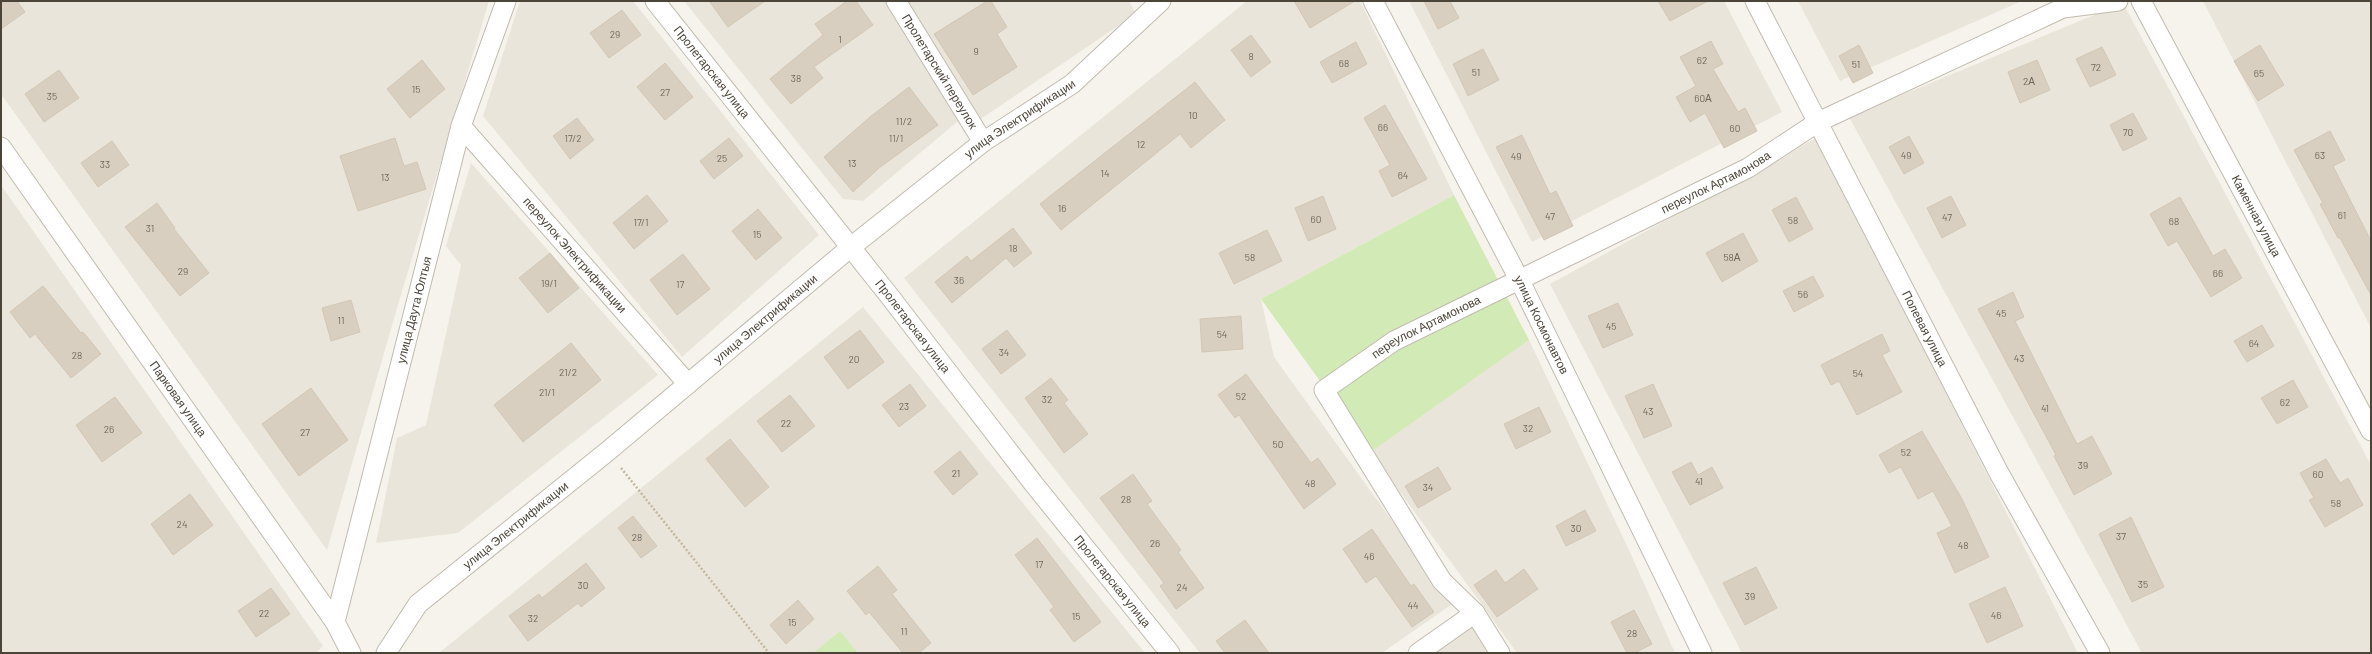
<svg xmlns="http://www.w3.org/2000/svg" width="2372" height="654" font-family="Barlow,sans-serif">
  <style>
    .residential { fill: #eae5da }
    .green { fill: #d2eab5 }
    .building { fill: #d8cfc1; stroke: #d3c7b4 }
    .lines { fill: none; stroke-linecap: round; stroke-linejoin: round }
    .minor-casing { stroke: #c2bbae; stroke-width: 21 }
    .path { stroke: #c4b79f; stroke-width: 2.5; stroke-dasharray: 2 2; stroke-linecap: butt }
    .minor { stroke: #fff; stroke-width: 19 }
    .labels { text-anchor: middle; stroke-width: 3.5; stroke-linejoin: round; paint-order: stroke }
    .number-label { font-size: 10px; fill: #6e675b }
    .street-label { font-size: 12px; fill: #4b4439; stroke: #fff }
  </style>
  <rect width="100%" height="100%" fill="#f6f3ec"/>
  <g class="residential">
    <polygon points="1,1 489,1 400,298 327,550 1,94"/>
    <polygon points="520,1 633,1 819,235 682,357 483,116"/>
    <polygon points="684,1 891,1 964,116 863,201 843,199"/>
    <polygon points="904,1 1129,1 1136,14 976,122"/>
    <polygon points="1247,1 1360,1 1454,195 1261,299 1274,357 1452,604 1382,653 1200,653 904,278"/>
    <polygon points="1409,1 1724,1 1782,112 1532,242"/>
    <polygon points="1798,1 2022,1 1840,81"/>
    <polygon points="2203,1 2371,1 2371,328"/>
    <polygon points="2123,3 2371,465 2371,653 2142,653 1849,117"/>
    <polygon points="1816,138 2078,653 1742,653 1550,284"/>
    <polygon points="471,163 658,375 458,533 376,543 397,438 426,425 461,265 446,246"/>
    <polygon points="1,185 323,646 316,653 1,653"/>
    <polygon points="863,307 1145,653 858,653 840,631 813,653 439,653"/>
    <polygon points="1529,340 1629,550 1675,653 1517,653 1371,452"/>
    <polygon points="1469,621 1495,653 1421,653"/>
  </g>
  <g class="green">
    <polygon points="1454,195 1529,340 1371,452 1261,299"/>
    <polygon points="840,631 858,653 813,653"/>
  </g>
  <g class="building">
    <polygon points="1,1 17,1 25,12 1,29"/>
    <polygon points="709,1 765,1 728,27"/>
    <polygon points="847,1 856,1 873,25 814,67 823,78 791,104 770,79 823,35 815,24"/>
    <polygon points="987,1 991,1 1007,27 997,34 1017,67 973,95 934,34"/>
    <polygon points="1294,1 1355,1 1310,28"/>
    <polygon points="1424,1 1450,1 1459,18 1438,29"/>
    <polygon points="1658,1 1708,1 1670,21"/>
    <polygon points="622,10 641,35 609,58 590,33"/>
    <polygon points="1251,35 1271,62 1251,77 1231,50"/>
    <polygon points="1711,41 1723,64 1713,69 1738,112 1745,108 1757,131 1724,148 1705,113 1690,122 1676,97 1696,86 1680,57"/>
    <polygon points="1356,42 1367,64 1332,83 1320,62"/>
    <polygon points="1859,45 1873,73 1853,83 1839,56"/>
    <polygon points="2260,45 2284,85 2258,101 2234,61"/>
    <polygon points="2102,47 2116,75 2090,87 2076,59"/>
    <polygon points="1483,49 1499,80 1468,96 1453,64"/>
    <polygon points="422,60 445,89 410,118 387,89"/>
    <polygon points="2037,60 2050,90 2020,103 2008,72"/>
    <polygon points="665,63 693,97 665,120 637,87"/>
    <polygon points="59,70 79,98 44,122 25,94"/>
    <polygon points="1195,82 1225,120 1191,148 1180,134 1061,230 1040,204"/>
    <polygon points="909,87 938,125 879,168 853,192 824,157 870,117"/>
    <polygon points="1385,105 1427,179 1392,197 1379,171 1390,165 1364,118"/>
    <polygon points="2133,113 2147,139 2123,151 2110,125"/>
    <polygon points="577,118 594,140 570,159 553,136"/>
    <polygon points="2330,131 2345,160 2333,166 2371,241 2371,295 2340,238 2338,238 2320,204 2323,203 2294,150"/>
    <polygon points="1522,135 1550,194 1556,191 1573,226 1544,240 1496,147"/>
    <polygon points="1909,136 1924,163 1904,174 1889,147"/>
    <polygon points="395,138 404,166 417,162 426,189 358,211 340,156"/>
    <polygon points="729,138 743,156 714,179 700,161"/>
    <polygon points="112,141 129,165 98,187 81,163"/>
    <polygon points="647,195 668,221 634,249 613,223"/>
    <polygon points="1323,196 1336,229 1308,241 1295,208"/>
    <polygon points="1951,196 1966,225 1942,238 1927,208"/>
    <polygon points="1796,197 1813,229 1789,242 1772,210"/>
    <polygon points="2180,197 2213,256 2225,249 2242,278 2211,297 2177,241 2168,246 2150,214"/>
    <polygon points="157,203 175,228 174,229 209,273 180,296 125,227"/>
    <polygon points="758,209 782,238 756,260 732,231"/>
    <polygon points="1013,228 1032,253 1014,267 1006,258 952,303 935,282 967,256 971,261"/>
    <polygon points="1267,230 1282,261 1234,284 1219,253"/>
    <polygon points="1743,233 1758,261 1722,282 1706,253"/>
    <polygon points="550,253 579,288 548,313 519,278"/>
    <polygon points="683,254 710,289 677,315 650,280"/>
    <polygon points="1813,276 1824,296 1794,312 1783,291"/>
    <polygon points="43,286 81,333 83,332 101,354 71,378 35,334 30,338 10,312"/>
    <polygon points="2013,292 2024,317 2015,321 2077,444 2092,436 2112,474 2074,495 2054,456 2056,455 1978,309"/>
    <polygon points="351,300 360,332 331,341 322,308"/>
    <polygon points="1618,303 1633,335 1603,348 1588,316"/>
    <polygon points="1241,316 1243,349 1202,352 1200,319"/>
    <polygon points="2262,325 2274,346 2247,362 2234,341"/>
    <polygon points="860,330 884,362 848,389 824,357"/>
    <polygon points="1007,330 1026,355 1001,374 982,349"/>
    <polygon points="1882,334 1890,351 1882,355 1902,392 1857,415 1839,381 1831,385 1821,365"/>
    <polygon points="571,343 601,380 523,442 494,405"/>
    <polygon points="1246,374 1311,463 1318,458 1336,484 1304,509 1239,415 1235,418 1218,395"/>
    <polygon points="1051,378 1068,400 1064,403 1088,434 1064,453 1025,398"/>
    <polygon points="2293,380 2308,407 2277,424 2261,398"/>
    <polygon points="910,384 926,406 899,427 882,405"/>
    <polygon points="1653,384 1672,426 1644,438 1625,396"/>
    <polygon points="311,388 348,440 299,476 262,424"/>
    <polygon points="790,395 815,426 782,452 757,421"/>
    <polygon points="115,397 142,433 102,462 76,425"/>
    <polygon points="1539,407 1551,432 1516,449 1504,424"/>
    <polygon points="1922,431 1962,499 1989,557 1955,573 1937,533 1952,526 1933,491 1918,499 1901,467 1889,473 1879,455"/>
    <polygon points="730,439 769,487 745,507 706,459"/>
    <polygon points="960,451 978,474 953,495 934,472"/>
    <polygon points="2326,459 2340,483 2348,478 2363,505 2325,527 2309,500 2314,498 2300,473"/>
    <polygon points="1691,462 1698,475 1712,467 1723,488 1690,505 1672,472"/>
    <polygon points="1438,467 1451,489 1418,508 1405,486"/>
    <polygon points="1133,474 1152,501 1147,504 1181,550 1178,552 1204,588 1176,609 1160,586 1164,583 1100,498"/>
    <polygon points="190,494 213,525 173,555 151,524"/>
    <polygon points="1585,510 1596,531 1566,546 1556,526"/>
    <polygon points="633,516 657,546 641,558 618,528"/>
    <polygon points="2131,517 2164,587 2132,602 2099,534"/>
    <polygon points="1372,529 1411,586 1414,584 1434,612 1412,627 1376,576 1366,583 1343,549"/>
    <polygon points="1037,538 1101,622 1074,642 1050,610 1054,607 1015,555"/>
    <polygon points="586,563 605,588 581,607 578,603 528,641 509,616 539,594 542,598"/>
    <polygon points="878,566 897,590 892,594 931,643 919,653 903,653 869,612 866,615 847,591"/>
    <polygon points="1756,567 1777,608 1745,625 1723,583"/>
    <polygon points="1524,569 1538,589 1497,617 1474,585 1496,570 1505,583"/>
    <polygon points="2005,587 2023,626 1987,643 1969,604"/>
    <polygon points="271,588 290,614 256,637 238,611"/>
    <polygon points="798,600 814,619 786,644 770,625"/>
    <polygon points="1634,610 1652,644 1635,653 1627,653 1611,622"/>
    <polygon points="1245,620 1269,653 1225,653 1216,641"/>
  </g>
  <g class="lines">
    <g class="minor-casing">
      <g id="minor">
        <path id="s1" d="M655 1 891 298 1033 483 1170 653"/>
        <path id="s2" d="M896 1 983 142"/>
        <path id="s3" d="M1373 1 1519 279 1702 653"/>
        <path id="s4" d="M1755 1 1999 473 2100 653"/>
        <path id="s5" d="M2141 1 2371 431"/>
        <path id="s6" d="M461 126 688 384"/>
        <path id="s7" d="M1 147 335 622 351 653"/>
        <path id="s8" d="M335 622 461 126 506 1"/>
        <path id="s9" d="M386 653 418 604 608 451 851 247 983 142 1072 84 1161 1"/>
        <polyline points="1418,653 1475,613"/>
        <path id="s10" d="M1500 653 1475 613 1442 581 1324 390 1394 341 1748 168 1818 122 2063 8 2118 1"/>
      </g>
    </g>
    <polyline class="path" points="621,468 769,653"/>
    <use href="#minor" class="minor"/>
  </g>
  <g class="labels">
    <g class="number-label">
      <text x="615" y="38">29</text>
      <text x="840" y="43">1</text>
      <text x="976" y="55">9</text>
      <text x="1251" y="60">8</text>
      <text x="1702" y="64">62</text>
      <text x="1344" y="67">68</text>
      <text x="1856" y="68">51</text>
      <text x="2096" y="71">72</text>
      <text x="1476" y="76">51</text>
      <text x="2259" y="77">65</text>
      <text x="796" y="82">38</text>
      <text x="2029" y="85">2А</text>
      <text x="416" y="93">15</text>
      <text x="665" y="96">27</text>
      <text x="52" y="100">35</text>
      <text x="1703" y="102">60А</text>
      <text x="1193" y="119">10</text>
      <text x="904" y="125">11/2</text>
      <text x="1383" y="131">66</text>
      <text x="1735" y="132">60</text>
      <text x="2128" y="136">70</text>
      <text x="573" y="142">17/2</text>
      <text x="896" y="142">11/1</text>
      <text x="1141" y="148">12</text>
      <text x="1906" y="159">49</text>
      <text x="2320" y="159">63</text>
      <text x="1516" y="160">49</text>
      <text x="722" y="162">25</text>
      <text x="852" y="167">13</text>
      <text x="105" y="168">33</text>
      <text x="1105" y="177">14</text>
      <text x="1403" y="179">64</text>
      <text x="385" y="181">13</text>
      <text x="1062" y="212">16</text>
      <text x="2342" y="219">61</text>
      <text x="1550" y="220">47</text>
      <text x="1947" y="221">47</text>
      <text x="1316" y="223">60</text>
      <text x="1793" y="224">58</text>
      <text x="2174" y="225">68</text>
      <text x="641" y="226">17/1</text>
      <text x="150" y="232">31</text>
      <text x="757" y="238">15</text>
      <text x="1013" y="252">18</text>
      <text x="1250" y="261">58</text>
      <text x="1732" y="261">58А</text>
      <text x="183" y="275">29</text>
      <text x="2218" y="277">66</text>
      <text x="959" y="284">36</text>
      <text x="549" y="287">19/1</text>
      <text x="680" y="288">17</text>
      <text x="1803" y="298">56</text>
      <text x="2001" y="317">45</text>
      <text x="341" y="324">11</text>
      <text x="1611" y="330">45</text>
      <text x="1222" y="338">54</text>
      <text x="2254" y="347">64</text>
      <text x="1004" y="356">34</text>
      <text x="77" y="359">28</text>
      <text x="2019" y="362">43</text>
      <text x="854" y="363">20</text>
      <text x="568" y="376">21/2</text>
      <text x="1858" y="377">54</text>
      <text x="547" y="396">21/1</text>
      <text x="1241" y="400">52</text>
      <text x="1047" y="403">32</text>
      <text x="2285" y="406">62</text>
      <text x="904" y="410">23</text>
      <text x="2045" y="412">41</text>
      <text x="1648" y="415">43</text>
      <text x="786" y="427">22</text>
      <text x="1528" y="432">32</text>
      <text x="109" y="433">26</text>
      <text x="305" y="436">27</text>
      <text x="1278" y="448">50</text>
      <text x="1906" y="456">52</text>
      <text x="2083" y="469">39</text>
      <text x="956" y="477">21</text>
      <text x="2318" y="478">60</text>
      <text x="1699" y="485">41</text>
      <text x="1310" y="487">48</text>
      <text x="1428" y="491">34</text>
      <text x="1126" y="503">28</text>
      <text x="2336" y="507">58</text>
      <text x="182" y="528">24</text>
      <text x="1576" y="532">30</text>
      <text x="2121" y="540">37</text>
      <text x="637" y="541">28</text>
      <text x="1155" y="547">26</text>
      <text x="1963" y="549">48</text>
      <text x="1369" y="560">46</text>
      <text x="1039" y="568">17</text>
      <text x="2143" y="588">35</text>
      <text x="583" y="589">30</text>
      <text x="1182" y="591">24</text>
      <text x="1750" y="600">39</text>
      <text x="1413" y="609">44</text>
      <text x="264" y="617">22</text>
      <text x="1996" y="619">46</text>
      <text x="1076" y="620">15</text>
      <text x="533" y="622">32</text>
      <text x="792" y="626">15</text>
      <text x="904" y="635">11</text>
      <text x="1632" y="637">28</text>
    </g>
    <g class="street-label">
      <text dy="4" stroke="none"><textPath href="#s2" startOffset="83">Пролетарский переулок</textPath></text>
      <text dy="4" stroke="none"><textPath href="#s1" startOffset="91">Пролетарская улица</textPath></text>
      <text dy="4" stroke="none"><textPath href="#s9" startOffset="832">улица Электрификации</textPath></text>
      <text dy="4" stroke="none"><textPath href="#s10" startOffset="762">переулок Артамонова</textPath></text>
      <text dy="4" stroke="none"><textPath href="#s5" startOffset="244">Каменная улица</textPath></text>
      <text dy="4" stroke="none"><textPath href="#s6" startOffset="172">переулок Электрификации</textPath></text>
      <text dy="4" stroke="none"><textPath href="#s8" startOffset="322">улица Даута Юлтыя</textPath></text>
      <text dy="4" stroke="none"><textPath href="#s9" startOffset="508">улица Электрификации</textPath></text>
      <text dy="4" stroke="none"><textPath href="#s3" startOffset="365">улица Космонавтов</textPath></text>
      <text dy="4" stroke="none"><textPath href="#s1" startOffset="415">Пролетарская улица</textPath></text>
      <text dy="4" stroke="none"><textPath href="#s10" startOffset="438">переулок Артамонова</textPath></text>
      <text dy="4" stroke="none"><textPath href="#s4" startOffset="369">Полевая улица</textPath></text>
      <text dy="4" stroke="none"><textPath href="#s7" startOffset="308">Парковая улица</textPath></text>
      <text dy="4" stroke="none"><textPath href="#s9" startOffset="184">улица Электрификации</textPath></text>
      <text dy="4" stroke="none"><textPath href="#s1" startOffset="739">Пролетарская улица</textPath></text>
    </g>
  </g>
  <rect width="2372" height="654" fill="none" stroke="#4b4439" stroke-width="4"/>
</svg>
